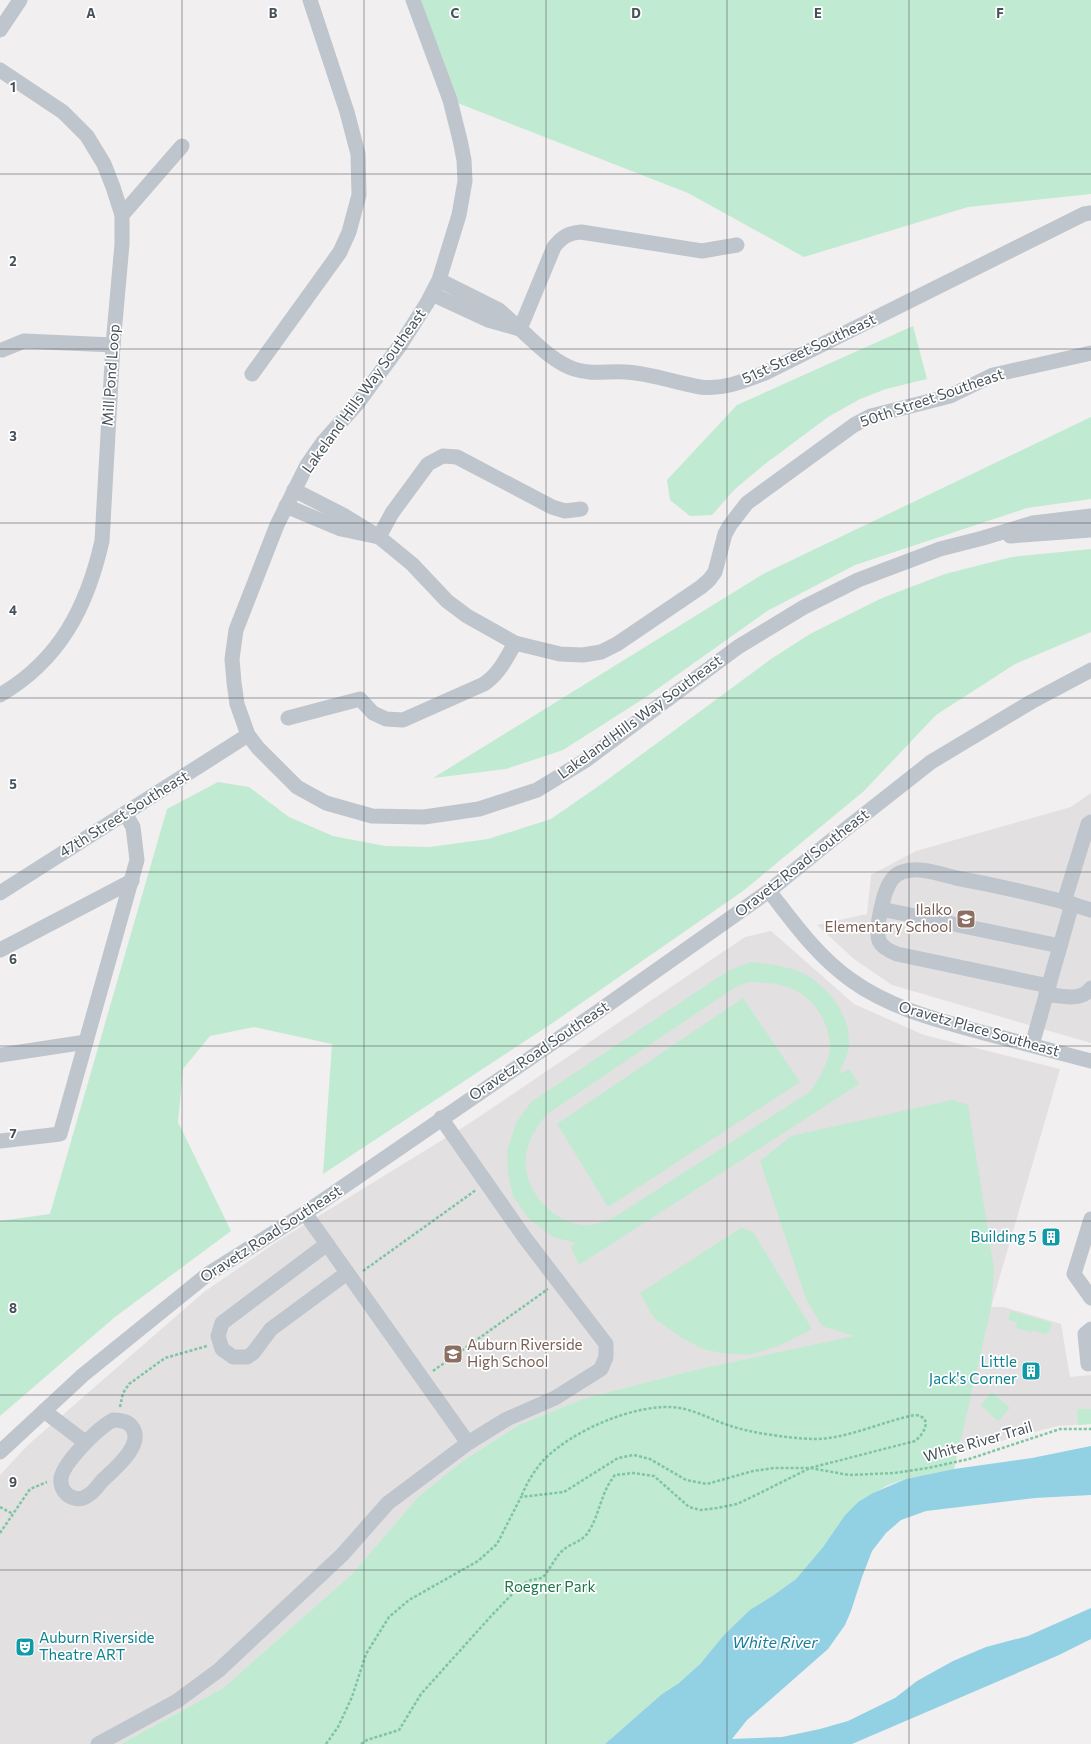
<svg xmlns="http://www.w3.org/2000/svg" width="1091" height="1744" font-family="Commissioner,sans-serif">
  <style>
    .education { fill: #e2e0e0 }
    .green { fill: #c1ead2; fill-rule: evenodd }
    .water { fill: #92d0e3 }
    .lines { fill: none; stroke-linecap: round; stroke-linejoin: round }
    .path { stroke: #7dc5a3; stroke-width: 2.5; stroke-dasharray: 3 2; stroke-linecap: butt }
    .minor { stroke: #bec5cc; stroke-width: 15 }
    .grid { fill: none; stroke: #48515a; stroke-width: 1; stroke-opacity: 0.55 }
    .labels { text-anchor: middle; stroke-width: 3.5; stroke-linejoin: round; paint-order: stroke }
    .street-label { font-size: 15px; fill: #48515a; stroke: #fff }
    .education-label { font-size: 15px; fill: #785e54; stroke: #fff; text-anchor: end }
    .culture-label { font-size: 15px; fill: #0d838f; stroke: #fff; text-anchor: end }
    .park-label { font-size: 15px; fill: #20744c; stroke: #fff }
    .water-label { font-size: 16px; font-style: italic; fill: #1a7d9b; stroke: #fff }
    .grid-label { font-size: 13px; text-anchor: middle; font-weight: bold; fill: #48515a; stroke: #fff; stroke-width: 3.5; stroke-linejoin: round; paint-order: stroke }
  </style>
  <rect width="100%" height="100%" fill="#f1efef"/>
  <g class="education">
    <polygon points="1091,793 1091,1043 892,985 854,959 817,925 867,914 871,875 916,851 1071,807"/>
    <polygon points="771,931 854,1004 924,1035 1060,1069 991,1307 1004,1307 1061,1324 1070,1377 1091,1375 1091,1424 1057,1426 957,1453 990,1308 690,1371 582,1399 517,1426 464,1460 419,1496 352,1574 223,1688 121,1744 0,1744 0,1475 28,1445 204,1292 278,1241 470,1123 745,937"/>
  </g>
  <g class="green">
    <polygon points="413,0 1091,0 1091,194 968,207 804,257 688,193 450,100"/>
    <polygon points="913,326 927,379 886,389 860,399 828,417 765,464 735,489 712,515 690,516 670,500 667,480 737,405"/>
    <polygon points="1091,417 1091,499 1027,508 855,565 767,611 646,697 563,750 506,769 433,778 765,573"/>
    <polygon points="1091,549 1091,632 1015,664 936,715 864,791 743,891 554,1022 323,1174 332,1044 254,1027 210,1036 183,1069 178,1122 231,1231 115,1317 0,1416 0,1221 50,1214 167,809 218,782 249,787 289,817 333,836 385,846 430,847 488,839 551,819 603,783 771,659 810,634 882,598 945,574 1012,557"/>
    <path d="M750 962C765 964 781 965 795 970 823 980 850 1012 849 1042 849 1053 843 1064 839 1074L849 1069 859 1084 579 1265 571 1247 576 1243 553 1237 528 1218 513 1196 508 1173 507 1151 516 1123 531 1102 728 971ZM748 982C781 982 807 987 823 1019 827 1027 831 1040 830 1049 828 1064 819 1078 811 1091L613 1218C603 1222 593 1226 583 1225 551 1222 521 1187 526 1155 528 1140 537 1126 547 1114L734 988Z"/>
    <polygon points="743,998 800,1082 608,1207 557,1124"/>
    <polygon points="952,1100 968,1105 994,1269 991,1308 954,1469 906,1479 888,1485 858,1502 845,1515 823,1547 796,1579 724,1635 700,1664 679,1683 662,1694 605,1744 121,1744 223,1688 352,1574 419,1496 464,1460 517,1426 582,1399 690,1371 854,1336 822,1326 806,1299 760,1161 791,1136"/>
    <polygon points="741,1228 753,1232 812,1329 781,1345 749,1355 722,1353 703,1349 682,1338 654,1318 640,1293"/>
    <polygon points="1011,1311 1052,1323 1049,1332 1045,1334 1032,1330 1031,1332 1016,1328 1017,1322 1008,1319"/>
    <polygon points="992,1392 1010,1408 998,1421 981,1405"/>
    <polygon points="1077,1409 1091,1409 1091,1424 1078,1425"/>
  </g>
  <polygon class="water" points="1091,1446 1091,1495 1035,1498 926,1511 901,1520 886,1533 872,1551 862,1577 851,1611 845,1625 828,1649 762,1707 747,1720 732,1739 782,1737 820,1729 848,1721 895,1698 917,1681 953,1661 986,1647 1028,1636 1091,1608 1091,1639 1059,1655 852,1744 605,1744 662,1694 679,1683 700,1664 724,1635 750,1610 774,1595 796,1579 823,1547 845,1515 858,1502 873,1493 906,1479 954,1469 1032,1458"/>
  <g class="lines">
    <g class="path">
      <polyline points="363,1271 476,1190"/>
      <polyline points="433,1371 548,1289"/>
      <polyline points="120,1407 123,1393 129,1384 165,1358 207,1346"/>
      <polyline points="0,1507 13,1514"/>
      <polyline points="0,1533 30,1489 47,1482"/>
      <polyline points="326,1744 338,1727 352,1697 366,1654 389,1617 409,1600 478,1561 497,1544 521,1497 564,1492 618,1458 634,1455 650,1459 686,1480 707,1484 753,1471 774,1468 810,1468 849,1475 894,1473 928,1468 969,1459 1060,1429 1091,1429"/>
      <path d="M361 1744 367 1740 399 1730 421 1694 492 1615 521 1585 531 1580 542 1578C550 1570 554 1559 562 1551 570 1543 583 1542 589 1531 600 1513 601 1492 615 1475L633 1473 654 1476 689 1507 701 1510 717 1508 737 1504 752 1497 810 1468 915 1441C925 1433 933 1417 915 1415 883 1421 845 1440 812 1439 789 1438 749 1433 728 1425 712 1420 697 1411 680 1408 638 1401 568 1432 541 1463 532 1474 526 1485 521 1497"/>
    </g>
    <g class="minor">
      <polyline points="413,0 450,100 460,140 464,160 465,181 459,215 439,280 427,303 401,344 357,404 323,442 307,465 277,525 236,630 232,659 234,682 237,704 248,735 258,748 297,787 326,803 372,816 424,817 479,809 537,790 586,760 738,647 804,607 858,580 940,549 983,538 1033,523 1091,516"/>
      <polyline points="0,30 20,0"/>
      <path d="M0 70 63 112 87 136 104 164 113 187 122 215V244L113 345 102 541C87 607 60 660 0 695"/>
      <polyline points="122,215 182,146"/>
      <path d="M737 245 702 251 581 232C568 233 562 237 554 247L520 329C536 343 553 362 574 369 591 375 608 371 625 372 651 373 675 383 700 387 723 390 744 381 765 373L1084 214 1091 213"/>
      <polyline points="432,294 488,320 520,329 499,310 439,280"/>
      <polyline points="2,350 24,341 113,345"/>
      <polyline points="252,374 340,252 349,232 359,195 358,154 347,112 310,0"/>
      <polyline points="286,506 341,529 379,537 343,515 294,490"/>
      <polyline points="581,509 565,511 552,507 457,457 443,456 428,464 392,513 379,537 412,564 447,601 467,616 515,643 560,654 583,655 601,652 617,644 701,587 709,580 715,572 725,534 730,525 747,503 854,425 871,416 950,396 993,375 1091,353"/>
      <polyline points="1010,536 1091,530"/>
      <path d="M288 718 360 699 373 713 386 719 403 720 484 684C499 674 506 659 515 643"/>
      <path d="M769 891C794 923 817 956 851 980 891 1009 941 1021 988 1034 1022 1043 1057 1052 1091 1061"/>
      <polyline points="0,893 248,735"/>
      <polyline points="1064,902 1088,824 1091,822"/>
      <polyline points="1072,904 1091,910"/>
      <polyline points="881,909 1060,946"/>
      <polyline points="0,950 132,881"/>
      <path d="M1046 994C1060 996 1082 1002 1091 988"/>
      <path d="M1032 1045 1072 904C1034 894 995 885 956 878 940 874 918 866 902 872 886 877 882 904 879 919 876 940 877 946 897 954L1049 986"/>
      <polyline points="0,1055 86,1042"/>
      <polyline points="0,1141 60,1134 137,860 133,827 125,813"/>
      <polyline points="305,1213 468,1443"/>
      <polyline points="1091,1219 1074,1274 1091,1298"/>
      <polyline points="327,1244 222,1323 218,1336 222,1349 233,1357 247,1357 253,1353 271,1329 347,1273"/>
      <polyline points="1088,1364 1085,1334 1091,1329"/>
      <polyline points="44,1411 85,1442"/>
      <path d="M113 1420C121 1420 128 1421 132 1427 145 1445 114 1469 102 1481 98 1486 93 1493 87 1496 75 1504 59 1493 61 1478 64 1462 98 1428 113 1420Z"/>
      <polyline points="0,1452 83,1375 208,1274 305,1213 596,1013 769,891 828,843 931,762 1031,702 1091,670"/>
      <polyline points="98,1744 177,1701 219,1670 342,1555 388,1503 468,1443 507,1419 555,1398 601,1369 606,1357 606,1344 525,1238 441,1118"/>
    </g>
  </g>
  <path class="grid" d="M182 0V1744M364 0V1744M546 0V1744M727 0V1744M909 0V1744M0 174H1091M0 349H1091M0 523H1091M0 698H1091M0 872H1091M0 1046H1091M0 1221H1091M0 1395H1091M0 1570H1091"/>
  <defs>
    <g id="school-square" transform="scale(1)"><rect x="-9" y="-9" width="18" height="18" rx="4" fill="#8d6e63" stroke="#fff"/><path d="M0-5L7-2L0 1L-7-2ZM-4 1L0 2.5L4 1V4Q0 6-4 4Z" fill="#fff"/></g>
    <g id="building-square" transform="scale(1)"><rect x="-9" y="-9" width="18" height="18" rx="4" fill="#0f9aa8" stroke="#fff"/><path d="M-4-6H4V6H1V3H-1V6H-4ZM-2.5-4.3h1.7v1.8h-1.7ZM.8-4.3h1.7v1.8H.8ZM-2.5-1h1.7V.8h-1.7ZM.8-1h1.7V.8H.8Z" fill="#fff"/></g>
    <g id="theatre-square" transform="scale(1)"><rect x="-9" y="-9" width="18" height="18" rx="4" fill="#0f9aa8" stroke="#fff"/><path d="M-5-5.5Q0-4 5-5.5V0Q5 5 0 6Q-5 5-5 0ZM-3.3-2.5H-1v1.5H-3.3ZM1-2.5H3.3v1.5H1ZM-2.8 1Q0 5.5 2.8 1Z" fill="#fff"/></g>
  </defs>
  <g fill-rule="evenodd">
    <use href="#school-square" x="966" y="919"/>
    <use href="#building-square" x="1051" y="1237"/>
    <use href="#school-square" x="453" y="1354"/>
    <use href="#building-square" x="1031" y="1371"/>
    <use href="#theatre-square" x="25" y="1647"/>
  </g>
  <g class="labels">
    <g class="street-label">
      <text transform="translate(809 349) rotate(-25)" y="5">51st Street Southeast</text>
      <text transform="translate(111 375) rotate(-86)" y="5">Mill Pond Loop</text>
      <text transform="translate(364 391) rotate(-54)" y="5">Lakeland Hills Way Southeast</text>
      <text transform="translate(932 398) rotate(-19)" y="5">50th Street Southeast</text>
      <text transform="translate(640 717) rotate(-36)" y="5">Lakeland Hills Way Southeast</text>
      <text transform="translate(124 814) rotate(-32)" y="5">47th Street Southeast</text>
      <text transform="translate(802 863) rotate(-38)" y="5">Oravetz Road Southeast</text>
      <text transform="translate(979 1029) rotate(16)" y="5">Oravetz Place Southeast</text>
      <text transform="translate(539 1051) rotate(-34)" y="5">Oravetz Road Southeast</text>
      <text transform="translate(271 1234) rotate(-33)" y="5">Oravetz Road Southeast</text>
      <text transform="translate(978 1442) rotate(-16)" y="5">White River Trail</text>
    </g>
    <g class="education-label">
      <text x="952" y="915">Ilalko<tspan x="952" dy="17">Elementary School</tspan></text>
      <text x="467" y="1350" text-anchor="start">Auburn Riverside<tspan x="467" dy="17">High School</tspan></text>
    </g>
    <g class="culture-label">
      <text x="1037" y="1242">Building 5</text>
      <text x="1017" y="1367">Little<tspan x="1017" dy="17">Jack's Corner</tspan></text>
      <text x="39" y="1643" text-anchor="start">Auburn Riverside<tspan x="39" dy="17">Theatre ART</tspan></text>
    </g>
    <g class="park-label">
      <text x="550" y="1592">Roegner Park</text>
    </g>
    <g class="water-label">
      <text x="775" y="1648">White River</text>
    </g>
  </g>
  <g class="grid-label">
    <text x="91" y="18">A</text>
    <text x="273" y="18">B</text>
    <text x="455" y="18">C</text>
    <text x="636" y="18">D</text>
    <text x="818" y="18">E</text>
    <text x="1000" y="18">F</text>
    <text x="13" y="92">1</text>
    <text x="13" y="266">2</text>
    <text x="13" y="441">3</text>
    <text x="13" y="615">4</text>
    <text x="13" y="789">5</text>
    <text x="13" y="964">6</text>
    <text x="13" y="1138">7</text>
    <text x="13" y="1313">8</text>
    <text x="13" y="1487">9</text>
  </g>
</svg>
